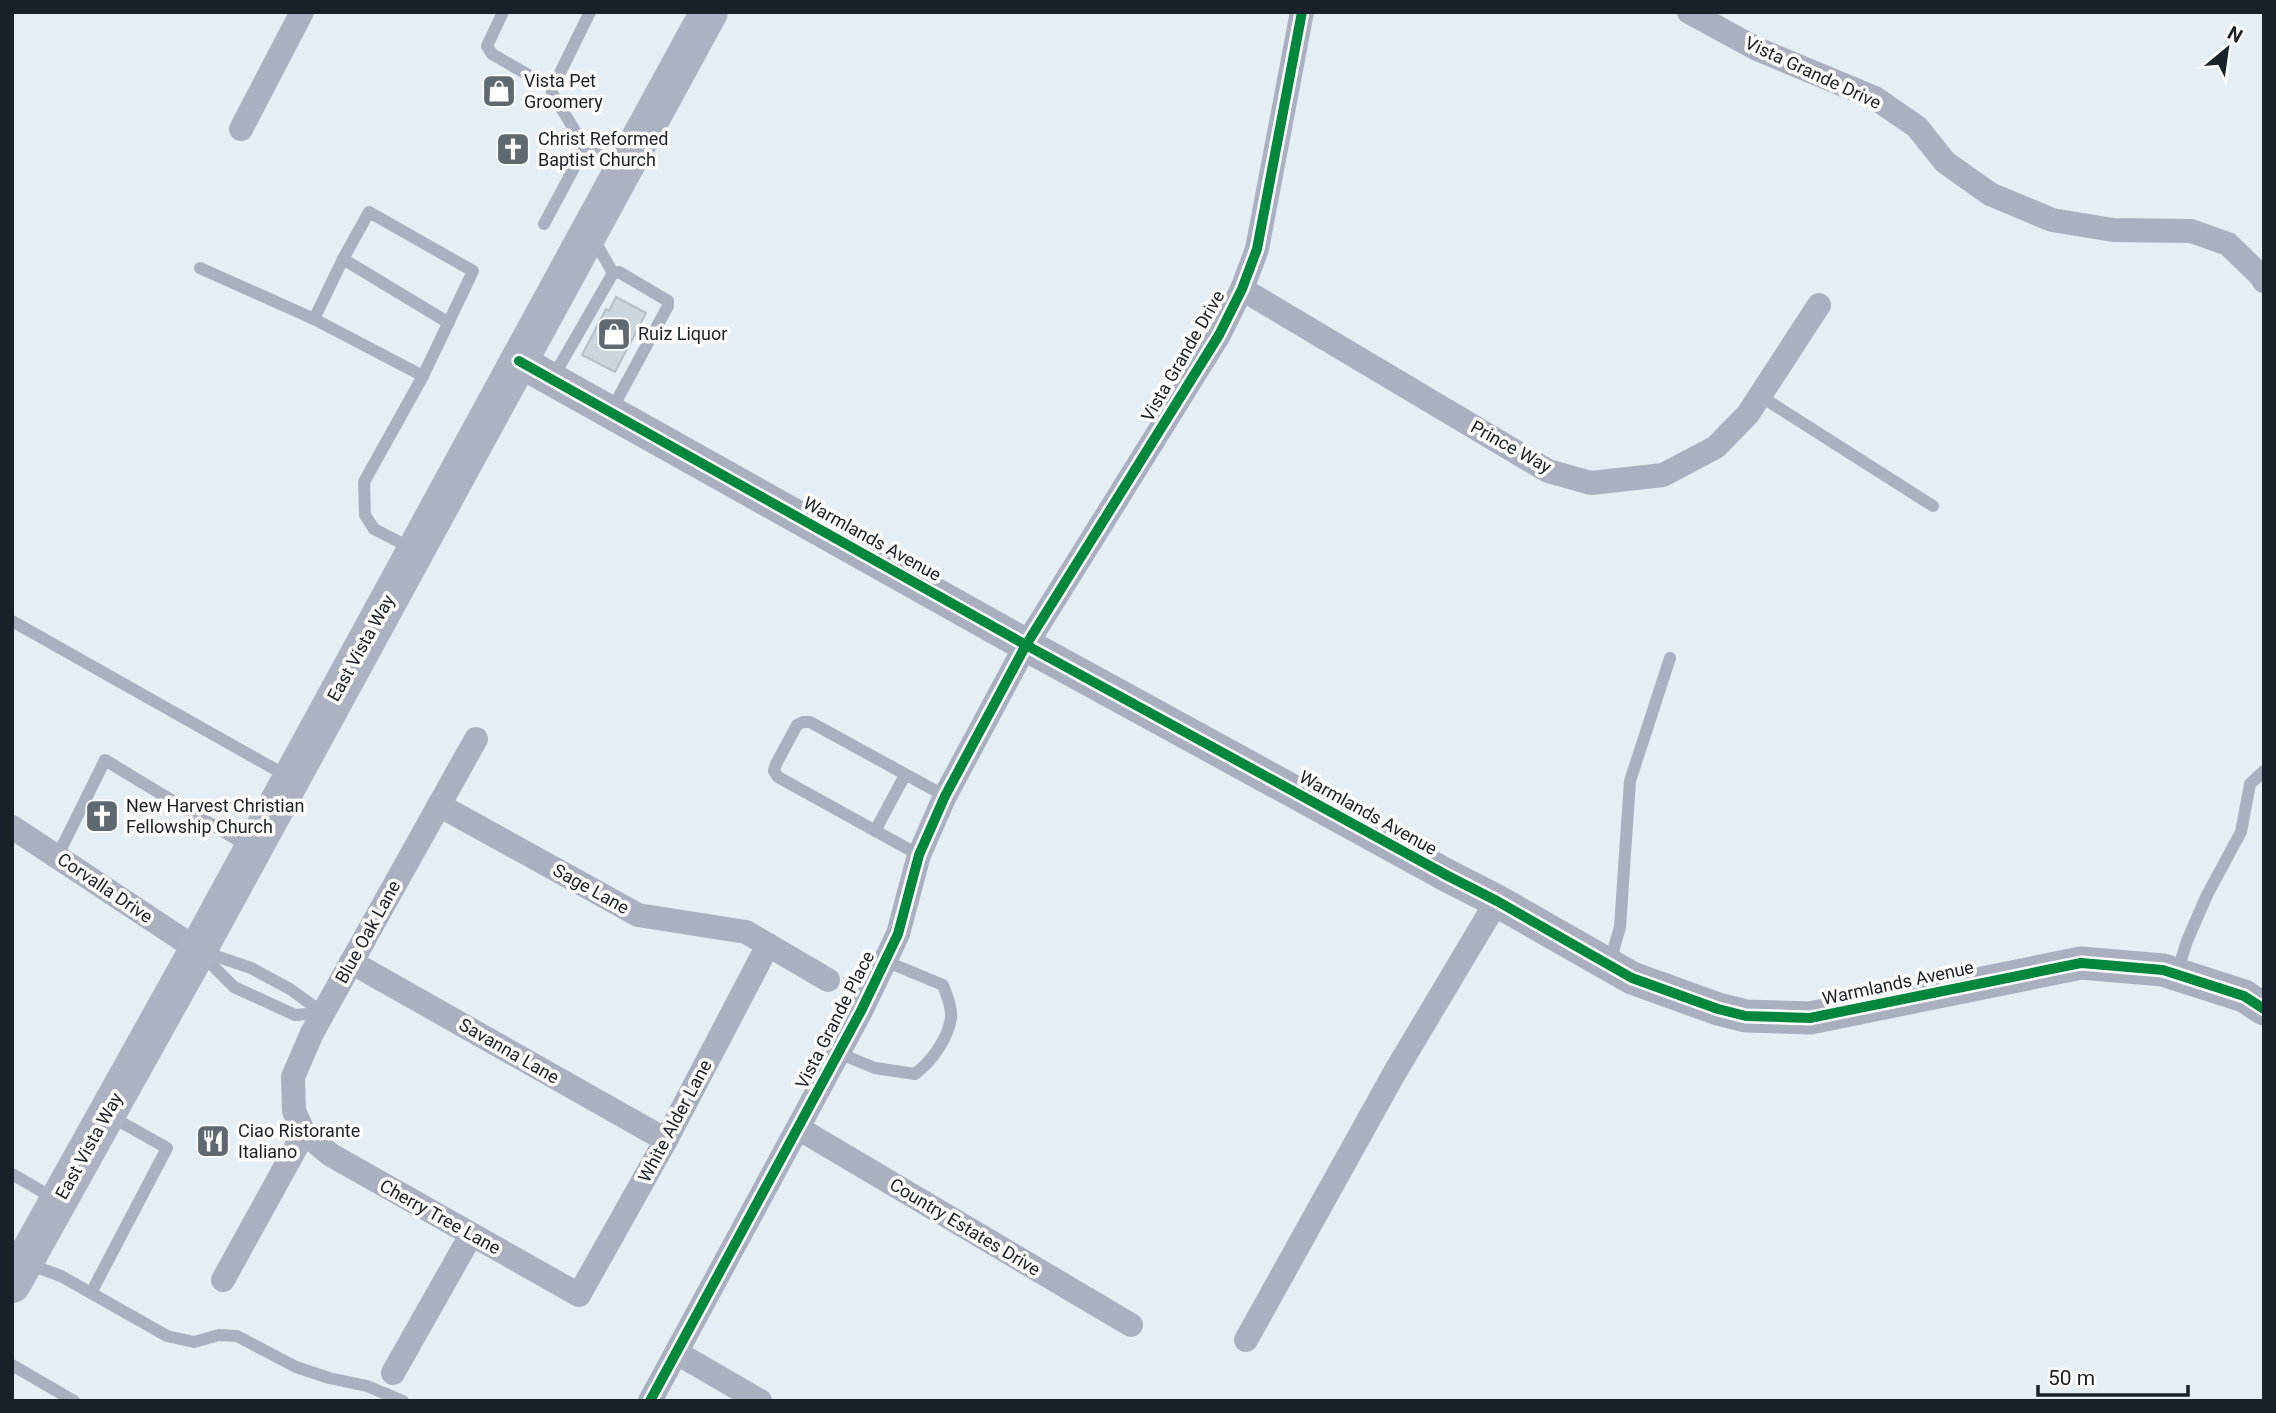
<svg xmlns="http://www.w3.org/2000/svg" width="2276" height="1413" font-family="Roboto,sans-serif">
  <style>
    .building { fill: #ccd6dc; stroke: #b6bfc5; stroke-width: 2 }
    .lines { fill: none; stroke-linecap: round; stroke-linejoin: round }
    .lane { stroke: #aab0bf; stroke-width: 12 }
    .street { stroke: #aab0bf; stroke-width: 24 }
    .secondary { stroke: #aaafbf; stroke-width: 33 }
    .primary { stroke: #adb2c3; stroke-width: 38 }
    .cycleway-casing { stroke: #fff; stroke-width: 15 }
    .cycleway { stroke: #00873e; stroke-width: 10 }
    .labels { text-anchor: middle; stroke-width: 7; stroke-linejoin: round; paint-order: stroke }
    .street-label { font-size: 18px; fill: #182129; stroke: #fff }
    .poi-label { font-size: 18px; fill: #182129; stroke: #fff; text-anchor: start }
  </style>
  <rect width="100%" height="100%" fill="#e5edf5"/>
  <polygon class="building" points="616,297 646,313 615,372 582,355 606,309 609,311"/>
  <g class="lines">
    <g class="lane">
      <polyline points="503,12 487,46 492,54 544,84 551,84 557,79 590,12"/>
      <polyline points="551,84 552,93 583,144 620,168"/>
      <polyline points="544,224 582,153 588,148"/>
      <polyline points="593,238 613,273"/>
      <polyline points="343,259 449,323"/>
      <polyline points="200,268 314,319 423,376"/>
      <polyline points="314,319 343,259 369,212 473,271 423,376 364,482 365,515 374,529 411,548"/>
      <polyline points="552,379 613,273"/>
      <polyline points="1760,396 1933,506"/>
      <polyline points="611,411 668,306 668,301 619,272 613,273"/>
      <polyline points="12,621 287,776"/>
      <polyline points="875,831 905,775"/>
      <polyline points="919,855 778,777 774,771 776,764 797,725 803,722 810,722 945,796"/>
      <polyline points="57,857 105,760 249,847"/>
      <polyline points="201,951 251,968 290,989 323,1013"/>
      <polyline points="200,953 234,987 295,1015 322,1013"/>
      <polyline points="1609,965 1620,927 1630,781 1670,658"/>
      <polyline points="2177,973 2187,941 2207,895 2241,832 2250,784 2264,771"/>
      <path d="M838 1053 875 1068 915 1074C931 1062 948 1039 951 1018 952 1007 947 996 943 985L885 961"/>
      <polyline points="12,1174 55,1199"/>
      <polyline points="28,1264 61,1276 167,1336 194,1342 219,1335 237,1336 296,1367 329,1378 367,1386 403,1401"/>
      <polyline points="91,1293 167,1148 110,1116"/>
      <polyline points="12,1365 74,1401"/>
    </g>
    <g class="street">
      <polyline points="1689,12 1757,49 1875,98 1917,127 1945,162 1990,194 2052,220 2113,230 2191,231 2228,244 2261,276 2264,281"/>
      <polyline points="241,129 302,12"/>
      <polyline points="1242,289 1548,471 1591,483 1663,475 1716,447 1748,414 1819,305"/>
      <polyline points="476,739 312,1033 293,1077 294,1111 304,1133 331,1155 579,1295 666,1140 768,945"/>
      <polyline points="439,805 638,915 746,932 828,980"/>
      <polyline points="12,827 198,950"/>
      <polyline points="351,962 666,1140"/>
      <polyline points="798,1128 1131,1325"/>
      <polyline points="223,1280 304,1133"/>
      <polyline points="1246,1340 1395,1072 1497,901"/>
      <polyline points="677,1353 760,1401"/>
      <polyline points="393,1373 471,1235"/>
      <polyline points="650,1401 861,1011 898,934 919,855 945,796 1026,645 1219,335 1242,289 1257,249 1302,12"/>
    </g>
    <polyline class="secondary" points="519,361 1026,645 1448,876 1497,901 1632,978 1718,1009 1746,1016 1810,1018 2081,963 2163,970 2244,996 2264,1009"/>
    <polyline class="primary" points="12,1284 198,950 709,12"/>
    <g class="cycleway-casing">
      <g id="cycleway">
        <polyline points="519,361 1026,645 1448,876 1497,901 1632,978 1718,1009 1746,1016 1810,1018 2081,963 2163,970 2244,996 2264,1009"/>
        <polyline points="650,1401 861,1011 898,934 919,855 945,796 1026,645 1219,335 1242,289 1257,249 1302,12"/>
      </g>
    </g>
    <use href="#cycleway" class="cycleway"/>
  </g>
  <defs>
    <g id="shop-square" transform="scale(1.75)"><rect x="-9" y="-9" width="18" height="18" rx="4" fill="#606870" stroke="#fff"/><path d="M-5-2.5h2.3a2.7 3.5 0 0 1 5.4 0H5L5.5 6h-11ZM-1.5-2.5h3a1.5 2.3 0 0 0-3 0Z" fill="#fff"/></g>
    <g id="church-square" transform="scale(1.75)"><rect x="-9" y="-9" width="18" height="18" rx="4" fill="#606870" stroke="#fff"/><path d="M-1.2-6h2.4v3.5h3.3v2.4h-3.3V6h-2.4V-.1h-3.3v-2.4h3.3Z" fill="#fff"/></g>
    <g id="restaurant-square" transform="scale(1.75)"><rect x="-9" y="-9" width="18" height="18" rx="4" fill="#606870" stroke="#fff"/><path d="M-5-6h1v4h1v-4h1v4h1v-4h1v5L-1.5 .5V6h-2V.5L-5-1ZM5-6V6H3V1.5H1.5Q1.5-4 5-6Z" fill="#fff"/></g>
  </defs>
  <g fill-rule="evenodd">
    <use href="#shop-square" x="499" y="91"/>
    <use href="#church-square" x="513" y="149"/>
    <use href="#shop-square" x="614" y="334"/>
    <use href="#church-square" x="102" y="816"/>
    <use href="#restaurant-square" x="213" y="1141"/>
  </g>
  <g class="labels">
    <g class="street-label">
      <text transform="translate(1813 73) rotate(25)" y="6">Vista Grande Drive</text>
      <text transform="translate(1183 356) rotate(-60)" y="6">Vista Grande Drive</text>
      <text transform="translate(1511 447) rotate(29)" y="6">Prince Way</text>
      <text transform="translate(872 539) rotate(29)" y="6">Warmlands Avenue</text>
      <text transform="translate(361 648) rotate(-61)" y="6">East Vista Way</text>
      <text transform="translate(1368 813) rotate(29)" y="6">Warmlands Avenue</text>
      <text transform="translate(105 888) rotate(34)" y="6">Corvalla Drive</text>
      <text transform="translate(591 889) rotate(29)" y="6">Sage Lane</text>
      <text transform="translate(368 932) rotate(-61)" y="6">Blue Oak Lane</text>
      <text transform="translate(1898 983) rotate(-12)" y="6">Warmlands Avenue</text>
      <text transform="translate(835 1020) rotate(-63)" y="6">Vista Grande Place</text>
      <text transform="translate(509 1051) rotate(30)" y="6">Savanna Lane</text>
      <text transform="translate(675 1121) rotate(-62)" y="6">White Alder Lane</text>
      <text transform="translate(89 1146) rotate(-61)" y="6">East Vista Way</text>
      <text transform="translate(440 1217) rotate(29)" y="6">Cherry Tree Lane</text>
      <text transform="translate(965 1227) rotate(31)" y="6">Country Estates Drive</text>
    </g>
    <g class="poi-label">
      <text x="524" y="87">Vista Pet<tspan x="524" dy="21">Groomery</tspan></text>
      <text x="538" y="145">Christ Reformed<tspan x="538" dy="21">Baptist Church</tspan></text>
      <text x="638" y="340">Ruiz Liquor</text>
      <text x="126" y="812">New Harvest Christian<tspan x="126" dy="21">Fellowship Church</tspan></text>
      <text x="238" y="1137">Ciao Ristorante<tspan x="238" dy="21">Italiano</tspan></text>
    </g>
  </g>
  <rect width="2276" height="1413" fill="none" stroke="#182129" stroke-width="28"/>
  <g transform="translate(2227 49) rotate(29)" stroke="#ffffff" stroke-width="5" paint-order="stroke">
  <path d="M0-5L12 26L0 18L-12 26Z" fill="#182129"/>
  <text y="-10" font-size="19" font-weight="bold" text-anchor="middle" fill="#182129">N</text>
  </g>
  <path d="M2038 1385v10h150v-10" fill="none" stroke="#182129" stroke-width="3.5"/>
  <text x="2048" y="1385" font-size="21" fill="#182129" stroke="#ffffff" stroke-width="5" paint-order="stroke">50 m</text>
</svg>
